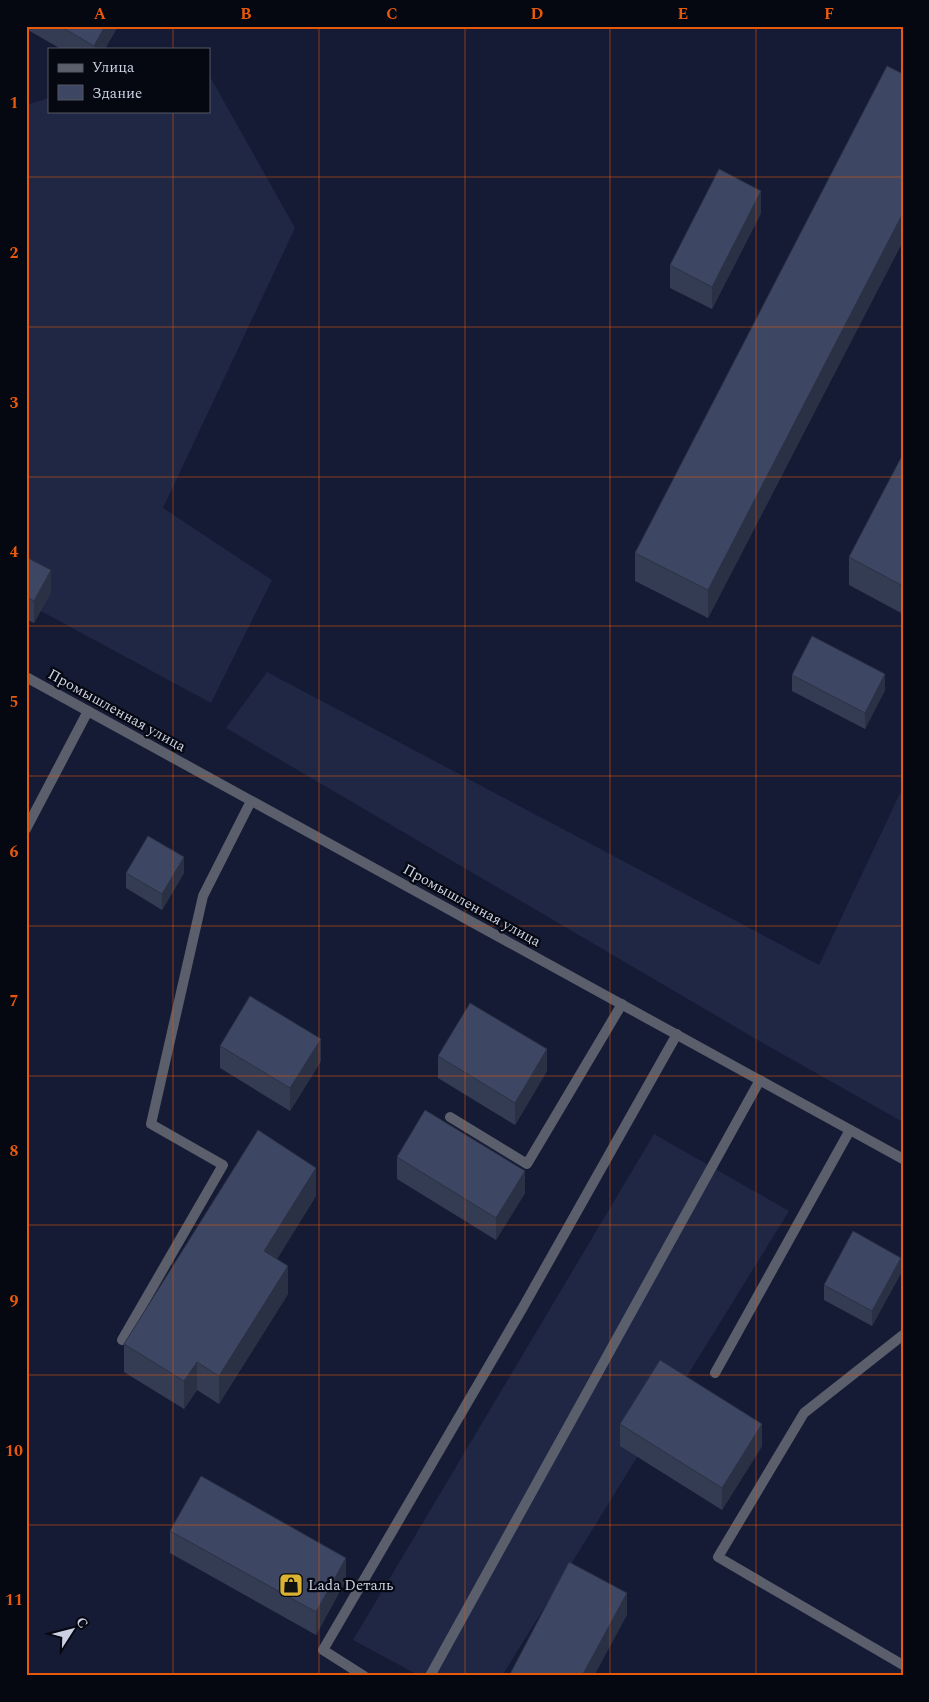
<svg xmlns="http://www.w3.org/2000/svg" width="929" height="1702" font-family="Spectral,serif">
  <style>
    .built { fill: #1f2745 }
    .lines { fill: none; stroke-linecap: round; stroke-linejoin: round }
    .service { stroke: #5b5f6c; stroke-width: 10 }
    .minor { stroke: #5b5f6c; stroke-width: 10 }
    .wall { fill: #343c54 }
    .shaded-wall { fill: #2b3145 }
    .building { fill: #3d4662; stroke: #2b3145 }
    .grid { fill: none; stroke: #e8590c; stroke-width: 1; stroke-opacity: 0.55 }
    .labels { text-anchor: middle; stroke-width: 4.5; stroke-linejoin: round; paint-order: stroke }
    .street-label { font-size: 15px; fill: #cbd1e2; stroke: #050711 }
    .poi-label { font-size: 15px; fill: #cbd1e2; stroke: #050711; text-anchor: start }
    .neatline { fill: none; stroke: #e8590c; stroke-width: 2 }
    .grid-label { font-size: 16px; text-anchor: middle; font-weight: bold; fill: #e8590c }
  </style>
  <rect width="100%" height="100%" fill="#151b34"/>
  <g class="built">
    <polygon points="209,75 295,228 163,508 272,580 211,703 26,603 26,105 49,98 49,111 209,111"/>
    <polygon points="267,672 819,965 903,787 903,1122 768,1046 226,728"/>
    <polygon points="654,1134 789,1211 502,1676 420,1676 353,1640"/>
  </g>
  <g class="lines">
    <g class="service">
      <polyline points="26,829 88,711"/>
      <polyline points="450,1117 527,1164 622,1004"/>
      <polyline points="903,1335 804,1413 718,1557 903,1665"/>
      <polyline points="122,1340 223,1165 151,1124 203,896 251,801"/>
      <polyline points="715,1373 850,1130"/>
      <polyline points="364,1676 323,1650 522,1309 677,1034"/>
      <polyline points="430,1676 760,1080"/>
    </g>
    <polyline class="minor" points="26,677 903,1159"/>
  </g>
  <g class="wall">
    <polygon points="28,26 118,26 105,49 61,49 28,30"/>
    <polygon points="903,74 903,241 708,618 635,581 635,553"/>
    <polygon points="761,213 712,309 670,288 670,265"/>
    <polygon points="903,454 903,614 849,585 849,557"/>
    <polygon points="26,557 51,592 34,623 26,619"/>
    <polygon points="792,675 885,690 865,729 792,691"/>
    <polygon points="126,873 184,873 162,910 126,888"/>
    <polygon points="220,1046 321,1061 290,1111 220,1068"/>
    <polygon points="438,1056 547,1071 515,1125 438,1078"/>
    <polygon points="397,1157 525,1193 496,1240 397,1179"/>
    <polygon points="316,1196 277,1259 288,1294 219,1404 197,1390 184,1409 124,1372 124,1344"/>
    <polygon points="901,1273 872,1326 824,1300 824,1285"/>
    <polygon points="620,1424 762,1446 722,1510 620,1446"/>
    <polygon points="170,1531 346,1580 316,1635 170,1553"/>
  </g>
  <g class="shaded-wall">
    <polygon points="105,26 118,26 105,49 94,49 94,46"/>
    <polygon points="761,191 761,213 712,309 712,287"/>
    <polygon points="903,213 903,241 708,618 708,590"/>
    <polygon points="51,570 51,592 34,623 34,601"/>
    <polygon points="885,674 885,690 865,729 865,713"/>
    <polygon points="184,857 184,873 162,910 162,894"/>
    <polygon points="321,1039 321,1061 290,1111 290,1088"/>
    <polygon points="547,1049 547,1071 515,1125 515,1103"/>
    <polygon points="316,1168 316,1196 264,1279 264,1251"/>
    <polygon points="525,1171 525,1193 496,1240 496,1218"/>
    <polygon points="901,1258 901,1273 872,1326 872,1311"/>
    <polygon points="288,1266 288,1294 219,1404 219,1376"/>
    <polygon points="197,1362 197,1390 184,1409 184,1381"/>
    <polygon points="762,1424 762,1446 722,1510 722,1488"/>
    <polygon points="346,1558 346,1580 316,1635 316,1612"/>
    <polygon points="627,1593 627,1615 594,1676 582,1676"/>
  </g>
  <g class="building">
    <polygon points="60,26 105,26 94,46"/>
    <polygon points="887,66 903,74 903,213 708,590 635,553"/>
    <polygon points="719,169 761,191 712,287 670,265"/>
    <polygon points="903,454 903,586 849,557"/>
    <polygon points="26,557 51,570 34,601 26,597"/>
    <polygon points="812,636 885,674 865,713 792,675"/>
    <polygon points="148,836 184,857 162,894 126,873"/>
    <polygon points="250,996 321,1039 290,1088 220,1046"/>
    <polygon points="470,1003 547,1049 515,1103 438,1056"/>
    <polygon points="425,1110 525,1171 496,1218 397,1157"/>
    <polygon points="258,1130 316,1168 264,1251 288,1266 219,1376 197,1362 184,1381 124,1344"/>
    <polygon points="853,1231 901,1258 872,1311 824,1285"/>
    <polygon points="660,1360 762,1424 722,1488 620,1424"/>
    <polygon points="201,1476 346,1558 316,1612 170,1531"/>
    <polygon points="569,1562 627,1593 582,1676 509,1676"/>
  </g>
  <path class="grid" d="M173 26V49M319 26V1676M465 26V1676M610 26V1676M756 26V1676M173 111V1676M26 177H903M26 327H903M26 477H903M26 626H903M26 776H903M26 926H903M26 1076H903M26 1225H903M26 1375H903M26 1525H903"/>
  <defs>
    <g id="shop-square" transform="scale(1.25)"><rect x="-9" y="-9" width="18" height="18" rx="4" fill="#dab333" stroke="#050711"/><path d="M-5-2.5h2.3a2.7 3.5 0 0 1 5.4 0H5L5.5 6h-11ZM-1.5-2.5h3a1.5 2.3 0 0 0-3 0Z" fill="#111"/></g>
  </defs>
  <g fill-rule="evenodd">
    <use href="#shop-square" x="291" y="1585"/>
  </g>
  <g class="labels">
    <g class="street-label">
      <text transform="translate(117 710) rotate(29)" y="5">Промышленная улица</text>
      <text transform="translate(472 905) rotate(29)" y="5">Промышленная улица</text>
    </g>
    <g class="poi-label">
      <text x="308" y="1590">Lada Dеталь</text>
    </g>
  </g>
  <rect width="929" height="1702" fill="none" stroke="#050711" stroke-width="55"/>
  <rect x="48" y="48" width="162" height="65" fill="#050711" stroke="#545865"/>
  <rect x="58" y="64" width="25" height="8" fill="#5b5f6c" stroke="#545865"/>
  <text x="92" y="72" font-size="15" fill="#cbd1e2">Улица</text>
  <rect x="58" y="85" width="25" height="15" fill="#3d4662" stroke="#545865"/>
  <text x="92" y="98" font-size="15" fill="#cbd1e2">Здание</text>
  <g transform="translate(72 1630) rotate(54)" stroke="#050711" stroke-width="4" paint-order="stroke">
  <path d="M0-4L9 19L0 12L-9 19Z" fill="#cbd1e2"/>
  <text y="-8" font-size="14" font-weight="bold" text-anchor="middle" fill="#cbd1e2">С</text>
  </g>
  <rect x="28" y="28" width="874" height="1646" class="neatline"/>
  <g class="grid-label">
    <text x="100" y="19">A</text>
    <text x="246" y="19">B</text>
    <text x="392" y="19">C</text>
    <text x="537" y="19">D</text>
    <text x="683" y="19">E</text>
    <text x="829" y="19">F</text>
    <text x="14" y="108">1</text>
    <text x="14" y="258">2</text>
    <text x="14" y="408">3</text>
    <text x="14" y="557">4</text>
    <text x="14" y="707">5</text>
    <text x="14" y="857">6</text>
    <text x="14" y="1006">7</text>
    <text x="14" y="1156">8</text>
    <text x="14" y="1306">9</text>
    <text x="14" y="1456">10</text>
    <text x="14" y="1605">11</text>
  </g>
</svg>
